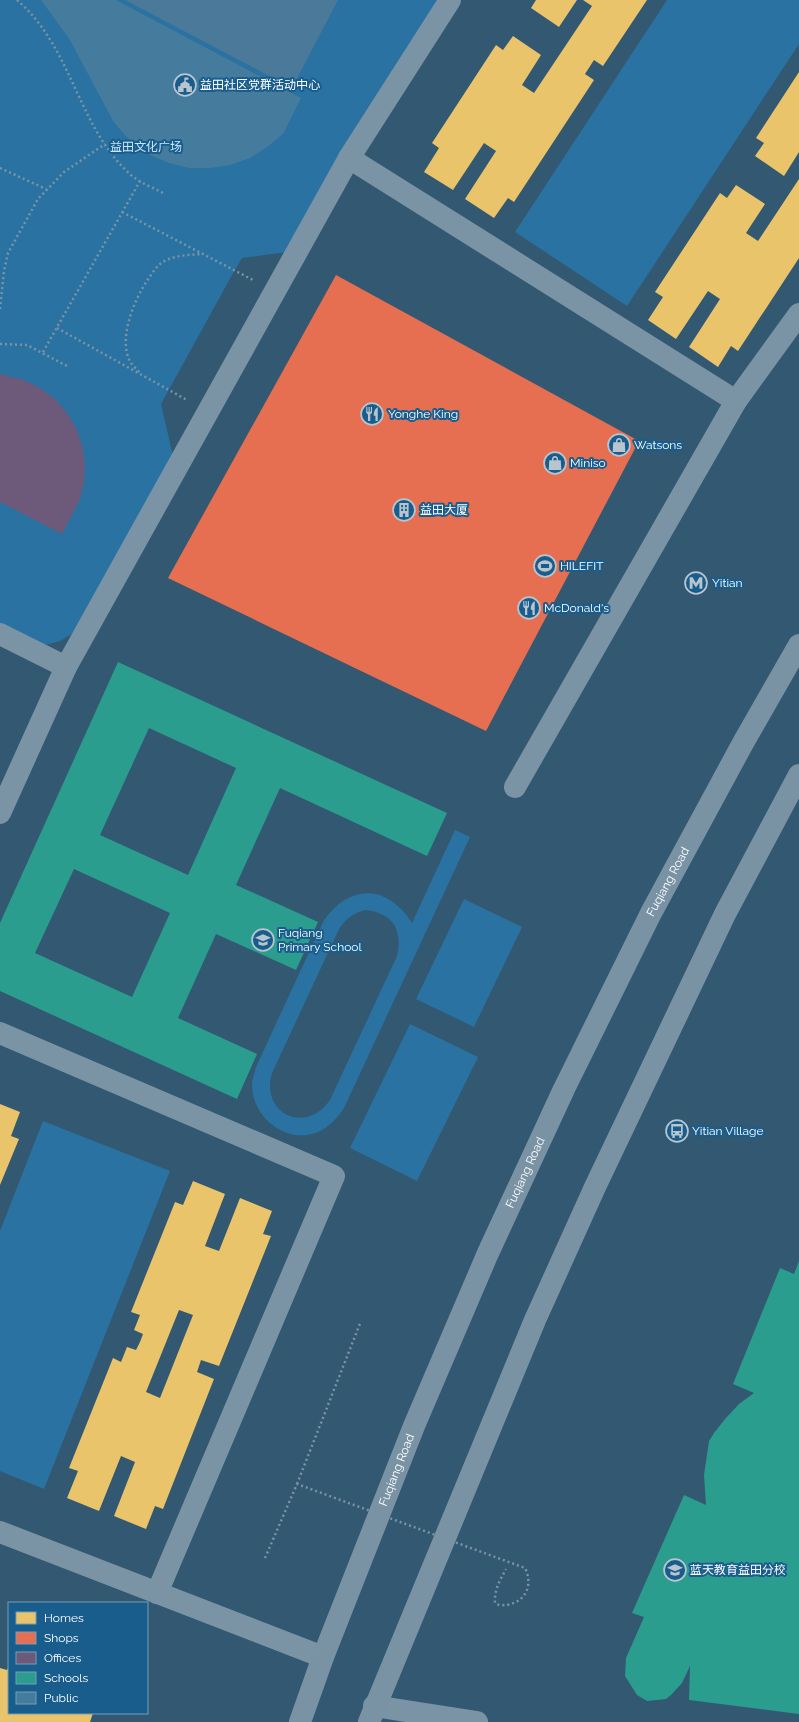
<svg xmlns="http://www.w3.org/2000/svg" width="799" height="1722" font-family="Raleway,'Noto Sans SC',sans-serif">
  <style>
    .green { fill: #2a72a1; fill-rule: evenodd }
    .water { fill: #4a7999 }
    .homes { fill: #e9c46a; fill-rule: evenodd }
    .shops { fill: #e76f51 }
    .offices { fill: #6d597a }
    .schools { fill: #2a9d8f; fill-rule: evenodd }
    .public { fill: #457b9d }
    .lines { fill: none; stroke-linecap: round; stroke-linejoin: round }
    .path { stroke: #7a94a6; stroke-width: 2.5; stroke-dasharray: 2 3; stroke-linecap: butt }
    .minor { stroke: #7a94a6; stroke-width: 22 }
    .major { stroke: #7993a5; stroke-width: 22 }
    .path-bridge { stroke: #7a94a6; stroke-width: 2.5; stroke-dasharray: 2 3; stroke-linecap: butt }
    .labels { text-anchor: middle; stroke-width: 4; stroke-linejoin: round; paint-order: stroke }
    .poi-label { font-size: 12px; fill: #fff; stroke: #195d8c; text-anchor: start }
    .park-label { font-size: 12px; fill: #cae7fa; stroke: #195d8c }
    .street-label { font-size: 12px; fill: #fff; stroke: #195d8c }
  </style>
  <rect width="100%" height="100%" fill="#335872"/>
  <g class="green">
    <polygon points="0,0 436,0 438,7 287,252 242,258 232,275 161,404 173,456 72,634 60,641 38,647 0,627"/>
    <polygon points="667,0 799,0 799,44 627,306 515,232"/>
    <path d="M455 830 470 837 344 1108C338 1117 332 1124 322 1130 290 1148 250 1118 252 1082 253 1077 255 1072 256 1067L324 920C351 883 388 885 412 923ZM365 910C393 913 403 930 397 956L330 1100C306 1135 260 1114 272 1073L339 929C346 918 353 914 365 910Z"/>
    <polygon points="464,899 522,927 474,1027 416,999"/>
    <polygon points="410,1024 478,1057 417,1181 350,1148"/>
    <polygon points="43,1121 170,1171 44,1489 0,1471 0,1231"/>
  </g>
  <polygon class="water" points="125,0 338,0 292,88"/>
  <g class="homes">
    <polygon points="536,0 577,0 559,27 531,8"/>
    <polygon points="583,0 647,0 603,66 594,60 585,74 594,80 514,202 508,198 494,218 465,199 496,151 484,143 453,190 424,172 439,148 432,143 496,45 503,50 513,36 541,55 522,85 534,93 592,6"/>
    <polygon points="799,72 799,152 784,176 755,156 764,143 756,138"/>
    <polygon points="799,179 799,258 738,351 731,346 718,367 689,347 720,299 708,291 676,339 648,320 663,297 655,292 720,193 727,198 736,185 765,204 746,233 758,241"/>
    <polygon points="253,451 337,497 316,536 266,509 238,560 286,585 267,620 186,576"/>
    <polygon points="464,554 547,599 527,638 476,611 449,663 497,688 478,723 396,679"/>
    <polygon points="0,1104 20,1112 11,1136 19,1139 0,1185"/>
    <path d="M193 1181 225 1194 205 1246 219 1251 240 1198 272 1211 263 1234 271 1236 219 1366 201 1360 197 1372 214 1379 163 1509 155 1506 146 1529 114 1516 135 1462 121 1456 99 1511 67 1498 78 1471 69 1468 113 1358 121 1362 127 1347 136 1350 140 1342 143 1334 134 1330 140 1315 131 1312 175 1202 183 1205ZM179 1310 193 1315 160 1398 146 1392Z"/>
    <polygon points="9,1666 9,1713 93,1713 90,1722 0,1722 0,1668 7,1670"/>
  </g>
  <polygon class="shops" points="336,275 639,441 486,731 168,578"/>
  <polygon class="offices" points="0,374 24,380 40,388 55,399 67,413 76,428 82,445 85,464 84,482 80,499 62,534 0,502"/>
  <g class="schools">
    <path d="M118 662 447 813 427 856 280 788 236 885 318 922 296 970 216 934 178 1018 257 1054 237 1099 0 991V923ZM149 728 236 768 188 875 100 835ZM74 869 170 913 132 997 35 953Z"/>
    <polygon points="799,1261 799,1714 689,1700 690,1666 682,1683 671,1695 666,1699 647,1701 637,1695 625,1676 626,1658 644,1617 632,1613 684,1495 706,1505 704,1475 709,1441 714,1433 725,1419 739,1404 754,1393 733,1384 780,1268 794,1274"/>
  </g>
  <polygon class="public" points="41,0 116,0 301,98 283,134 267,147 250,158 230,165 210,168 189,168 169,163 152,156 137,147 124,134 113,121 70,40"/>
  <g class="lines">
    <g class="path">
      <path d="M17 0C73 48 77 127 131 175 140 183 154 188 165 194"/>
      <polyline points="0,168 46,189"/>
      <polyline points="122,212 253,280"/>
      <polyline points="0,309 4,271 8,253 38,199 64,172 105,144"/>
      <polyline points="57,328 187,400"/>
      <polyline points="0,344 27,345 67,366"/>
      <polyline points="43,352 140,181"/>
      <path d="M139 372C137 369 133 366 131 363 117 341 134 300 147 281 151 275 155 268 160 264 172 255 188 255 202 254"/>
      <polyline points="297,1484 361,1321"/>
    </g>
    <g class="minor">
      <polyline points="349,158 736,401"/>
      <polyline points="0,634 66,667"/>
      <polyline points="515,787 736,401 799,314"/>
      <polyline points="0,813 66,667 349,158 450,0"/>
      <polyline points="0,1033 334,1176 157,1593"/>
      <polyline points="0,1532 323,1657"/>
      <polyline points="374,1706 477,1722"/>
    </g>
    <g class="major">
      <path id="s1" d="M300 1722 323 1657 414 1426 488 1253 564 1089 651 913 743 743 799 645"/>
      <polyline points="369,1722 535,1320 595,1187 725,914 799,775"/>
    </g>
    <path class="path-bridge" d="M265 1558 297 1484 525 1568C535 1588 522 1607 499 1605L495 1603C494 1590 500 1580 506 1569"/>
  </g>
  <defs>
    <g id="civic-ring" transform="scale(1.15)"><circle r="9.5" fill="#195d8c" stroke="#b8c5ce" stroke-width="1.5"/><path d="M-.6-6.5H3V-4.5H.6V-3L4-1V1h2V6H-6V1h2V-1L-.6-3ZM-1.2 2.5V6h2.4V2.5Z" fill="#b8c5ce"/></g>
    <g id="restaurant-ring" transform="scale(1.15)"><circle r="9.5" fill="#195d8c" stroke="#b8c5ce" stroke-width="1.5"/><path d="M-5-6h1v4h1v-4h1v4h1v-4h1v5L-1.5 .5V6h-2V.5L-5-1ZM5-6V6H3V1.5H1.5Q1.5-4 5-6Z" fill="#b8c5ce"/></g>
    <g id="shop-ring" transform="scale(1.15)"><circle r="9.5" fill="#195d8c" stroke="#b8c5ce" stroke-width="1.5"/><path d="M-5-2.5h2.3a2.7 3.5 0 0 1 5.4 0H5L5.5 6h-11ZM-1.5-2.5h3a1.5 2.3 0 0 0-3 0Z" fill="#b8c5ce"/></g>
    <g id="building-ring" transform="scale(1.15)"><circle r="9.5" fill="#195d8c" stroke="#b8c5ce" stroke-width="1.5"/><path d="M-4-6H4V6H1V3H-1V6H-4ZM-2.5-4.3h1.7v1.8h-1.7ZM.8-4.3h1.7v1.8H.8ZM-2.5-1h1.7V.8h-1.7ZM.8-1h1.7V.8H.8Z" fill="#b8c5ce"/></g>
    <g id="stadium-ring" transform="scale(1.15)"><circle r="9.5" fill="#195d8c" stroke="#b8c5ce" stroke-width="1.5"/><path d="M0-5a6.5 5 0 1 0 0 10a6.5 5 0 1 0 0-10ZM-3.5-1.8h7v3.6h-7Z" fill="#b8c5ce"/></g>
    <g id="metro-ring" transform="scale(1.15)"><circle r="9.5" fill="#195d8c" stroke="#b8c5ce" stroke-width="1.5"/><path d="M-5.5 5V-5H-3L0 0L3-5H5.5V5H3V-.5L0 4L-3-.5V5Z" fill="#b8c5ce"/></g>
    <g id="school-ring" transform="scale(1.15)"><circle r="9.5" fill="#195d8c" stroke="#b8c5ce" stroke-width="1.5"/><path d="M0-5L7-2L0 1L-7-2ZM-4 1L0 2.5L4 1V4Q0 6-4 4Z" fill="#b8c5ce"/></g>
    <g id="bus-ring" transform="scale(1.15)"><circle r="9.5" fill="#195d8c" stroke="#b8c5ce" stroke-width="1.5"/><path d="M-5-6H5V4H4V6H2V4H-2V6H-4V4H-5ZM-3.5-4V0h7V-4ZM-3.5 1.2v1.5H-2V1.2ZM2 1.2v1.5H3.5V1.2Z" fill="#b8c5ce"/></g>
  </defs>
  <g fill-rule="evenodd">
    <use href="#civic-ring" x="185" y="85"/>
    <use href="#restaurant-ring" x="372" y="414"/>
    <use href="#shop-ring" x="619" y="445"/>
    <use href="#shop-ring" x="555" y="463"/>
    <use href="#building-ring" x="404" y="510"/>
    <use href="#stadium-ring" x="545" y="566"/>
    <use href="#metro-ring" x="696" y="583"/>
    <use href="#restaurant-ring" x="529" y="608"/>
    <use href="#school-ring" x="263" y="940"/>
    <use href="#bus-ring" x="677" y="1131"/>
    <use href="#school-ring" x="675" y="1570"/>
  </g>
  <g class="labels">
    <g class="poi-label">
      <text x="200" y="89">益田社区党群活动中心</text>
      <text x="388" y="418">Yonghe King</text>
      <text x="634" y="449">Watsons</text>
      <text x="570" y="467">Miniso</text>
      <text x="420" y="514">益田大厦</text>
      <text x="560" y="570">HILEFIT</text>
      <text x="712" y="587">Yitian</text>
      <text x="544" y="612">McDonald's</text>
      <text x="278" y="937">Fuqiang<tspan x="278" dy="14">Primary School</tspan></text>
      <text x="692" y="1135">Yitian Village</text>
      <text x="690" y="1574">蓝天教育益田分校</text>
    </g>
    <g class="park-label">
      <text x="146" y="151">益田文化广场</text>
    </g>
    <g class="street-label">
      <text dy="4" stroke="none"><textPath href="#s1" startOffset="918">Fuqiang Road</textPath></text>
      <text dy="4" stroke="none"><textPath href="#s1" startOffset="594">Fuqiang Road</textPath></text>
      <text dy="4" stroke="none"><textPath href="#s1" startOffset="270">Fuqiang Road</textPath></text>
    </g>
  </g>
  <rect x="8" y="1602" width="140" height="112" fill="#195d8c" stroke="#759eba"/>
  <rect x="16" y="1612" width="20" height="12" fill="#e9c46a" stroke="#759eba"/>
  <text x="44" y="1622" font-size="12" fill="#ffffff">Homes</text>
  <rect x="16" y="1632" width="20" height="12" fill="#e76f51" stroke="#759eba"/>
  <text x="44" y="1642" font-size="12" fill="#ffffff">Shops</text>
  <rect x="16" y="1652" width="20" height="12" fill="#6d597a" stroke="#759eba"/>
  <text x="44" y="1662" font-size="12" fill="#ffffff">Offices</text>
  <rect x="16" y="1672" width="20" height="12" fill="#2a9d8f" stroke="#759eba"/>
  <text x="44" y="1682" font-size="12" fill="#ffffff">Schools</text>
  <rect x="16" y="1692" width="20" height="12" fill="#457b9d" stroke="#759eba"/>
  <text x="44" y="1702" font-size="12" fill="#ffffff">Public</text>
</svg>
